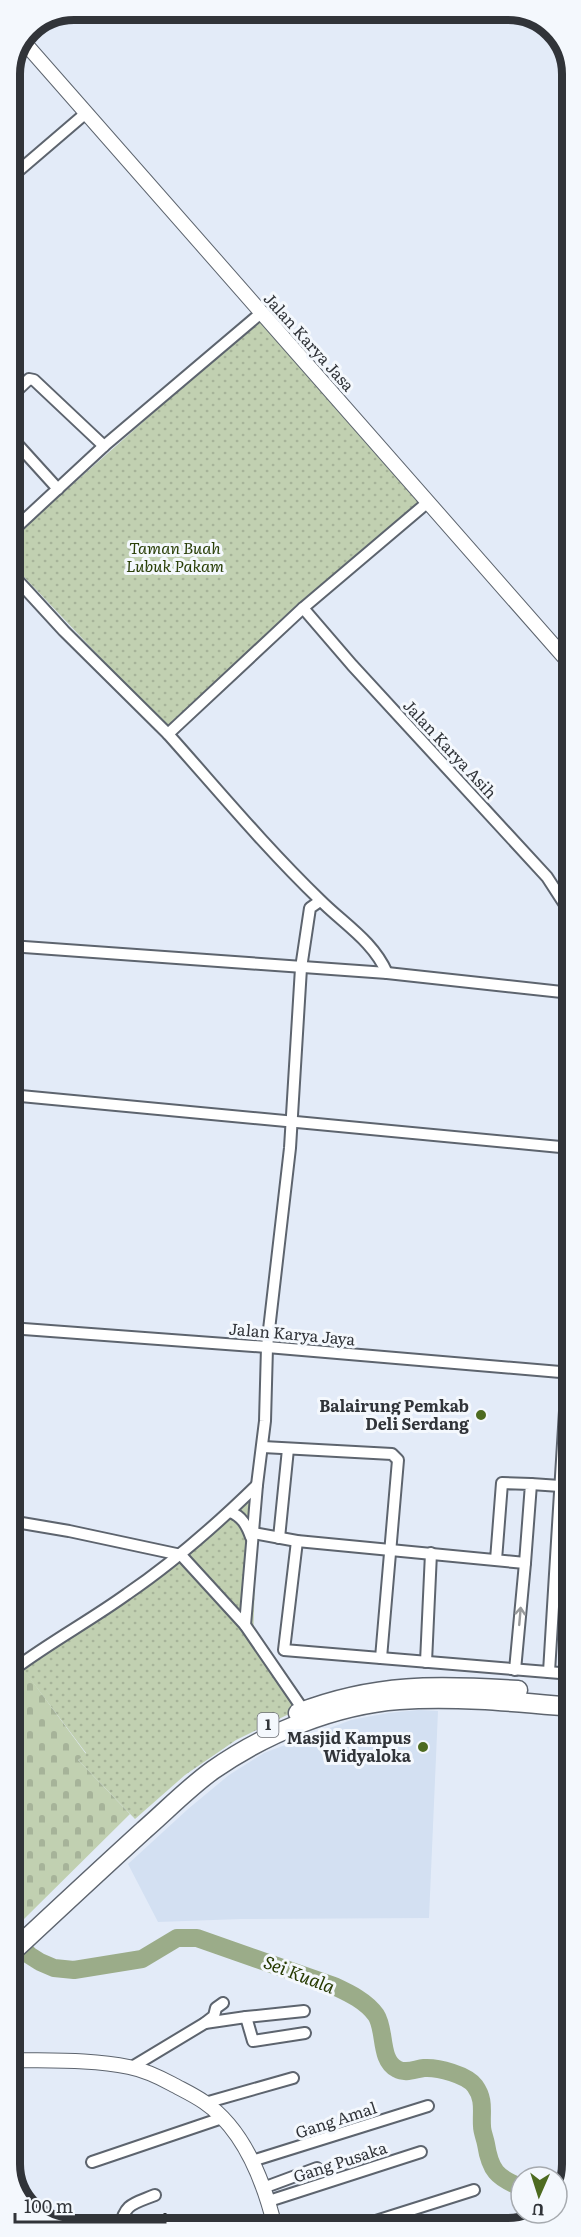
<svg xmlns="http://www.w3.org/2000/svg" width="581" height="2237" font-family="Literata,serif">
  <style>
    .built { fill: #d3e0f2 }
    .green { fill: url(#green-dots) }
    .cemetery { fill: url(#cemetery-stones) }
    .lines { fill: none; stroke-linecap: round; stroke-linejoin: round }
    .river { stroke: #9bac89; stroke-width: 18 }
    .minor-casing { stroke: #5d646e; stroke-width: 14 }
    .tertiary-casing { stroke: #5d646e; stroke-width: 16 }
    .trunk-casing { stroke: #5d646e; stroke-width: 21 }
    .minor { stroke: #fff; stroke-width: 10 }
    .tertiary { stroke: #fff; stroke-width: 14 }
    .trunk { stroke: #fff; stroke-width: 18 }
    .oneway { stroke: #989a9c }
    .poi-dot { fill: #4d6b20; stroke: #f4f8fd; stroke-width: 2 }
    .labels { text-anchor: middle; stroke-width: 6; stroke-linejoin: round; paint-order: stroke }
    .shield { fill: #f4f8fd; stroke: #6c6f74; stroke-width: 1.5 }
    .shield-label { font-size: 15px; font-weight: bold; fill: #313439 }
    .street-label { font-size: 16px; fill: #313439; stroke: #f4f8fd }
    .park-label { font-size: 16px; font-style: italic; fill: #293e07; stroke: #f4f8fd }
    .poi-label { font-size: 16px; font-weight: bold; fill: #313439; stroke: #f4f8fd; text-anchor: end }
    .water-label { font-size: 18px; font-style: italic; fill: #263a02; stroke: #f4f8fd }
    .rim { fill: none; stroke: #313439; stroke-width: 8 }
  </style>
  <defs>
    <pattern id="green-dots" width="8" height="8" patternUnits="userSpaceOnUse" patternTransform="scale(1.5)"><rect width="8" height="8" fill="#c1d0b1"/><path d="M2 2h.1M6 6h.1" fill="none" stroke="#a6b399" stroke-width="1.8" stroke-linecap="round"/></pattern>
    <pattern id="cemetery-stones" width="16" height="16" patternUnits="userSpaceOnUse" patternTransform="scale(1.5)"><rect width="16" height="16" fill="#c1d0b1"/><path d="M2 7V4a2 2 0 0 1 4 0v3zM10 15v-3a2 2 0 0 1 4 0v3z" fill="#a6b399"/></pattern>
  </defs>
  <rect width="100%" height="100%" fill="#e3ebf8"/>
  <polygon class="built" points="419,1710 438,1711 429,1918 241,1919 158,1922 128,1864 188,1809 229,1775 264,1753 351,1720 388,1713"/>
  <g class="green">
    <polygon points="260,318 422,502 168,729 9,561 9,541"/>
    <polygon points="258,1488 253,1641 299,1709 236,1740 185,1775 135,1819 78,1760 86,1753 22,1668 180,1558"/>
  </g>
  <polygon class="cemetery" points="10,1651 86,1754 78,1760 130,1814 24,1919 12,1925"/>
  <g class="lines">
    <g class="river">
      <path d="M10 1935 29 1955 40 1962 54 1968 74 1970 142 1959 177 1938H197L334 1986C349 1993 366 2001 376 2015 386 2030 379 2060 397 2069 406 2074 415 2069 424 2068 438 2067 467 2075 475 2086 485 2100 481 2111 482 2126 482 2132 485 2138 486 2144 490 2170 497 2178 521 2187"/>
      <polyline points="529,2222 530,2213"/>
    </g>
    <g class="minor-casing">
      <g id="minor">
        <polyline points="9,179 86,113"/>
        <polyline points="9,398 29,379 34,380 104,446"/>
        <polyline points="9,435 58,489"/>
        <polyline points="9,534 104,446 261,313"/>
        <polyline points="9,571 64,631 168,734 303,608 428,502"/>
        <polyline points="303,608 352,665 547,877 571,914"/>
        <path d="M168 734C218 790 266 848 320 900 344 924 373 941 387 973"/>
        <polyline points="10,946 387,973 571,993"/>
        <polyline points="10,1095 571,1148"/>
        <polyline points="10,1328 267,1347 572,1373"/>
        <polyline points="263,1447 392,1454 398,1460 381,1658"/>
        <polyline points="531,1484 560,1486"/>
        <path d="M230 1512C242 1516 247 1526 251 1537"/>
        <polyline points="10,1521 69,1531 181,1555 245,1625 304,1711"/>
        <polyline points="253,1533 297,1541 525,1563 531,1484 502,1483 496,1560"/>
        <polyline points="279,1538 288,1449"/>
        <polyline points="297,1541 284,1650 572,1674"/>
        <polyline points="245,1625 257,1485 265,1421 267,1347 290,1148 301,968 310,908 320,901"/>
        <polyline points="426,1662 431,1553"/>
        <path d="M17 1667C52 1641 91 1620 127 1594 174 1562 216 1525 257 1485"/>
        <polyline points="515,1670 525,1563"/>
        <polyline points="549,1672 571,1313"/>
        <polyline points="246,2017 304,2011"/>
        <polyline points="205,2023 246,2017 253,2041 305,2033"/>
        <polyline points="132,2067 205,2023 214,2016 216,2008 223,2003"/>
        <polyline points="205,2103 293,2078"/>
        <polyline points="252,2161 428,2106"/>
        <polyline points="92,2162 222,2118"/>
        <polyline points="263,2188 317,2168"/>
        <polyline points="269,2201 421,2152"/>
        <path d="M120 2227C125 2203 133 2204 155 2195"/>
        <polyline points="357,2227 474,2190"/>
      </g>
    </g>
    <g class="tertiary-casing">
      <g id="tertiary">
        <polyline points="23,41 571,665"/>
        <path d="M10 2060C49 2061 91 2059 129 2067 144 2070 159 2077 172 2084 183 2090 194 2095 204 2102 244 2129 264 2182 275 2227"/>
      </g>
    </g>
    <g class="trunk-casing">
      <g id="trunk">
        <path d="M298 1713C375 1683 438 1685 518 1690"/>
        <path d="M10 1954C55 1912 99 1871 144 1830 167 1810 188 1788 213 1770 266 1733 334 1705 399 1700 456 1696 515 1702 572 1707"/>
      </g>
    </g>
    <use href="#minor" class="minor"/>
    <use href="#tertiary" class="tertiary"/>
    <use href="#trunk" class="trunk"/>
  </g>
  <defs><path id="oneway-shaft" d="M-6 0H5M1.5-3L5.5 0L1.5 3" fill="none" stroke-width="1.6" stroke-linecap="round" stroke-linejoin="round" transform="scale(1.5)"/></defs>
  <use class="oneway" href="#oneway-shaft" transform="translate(520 1616) rotate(-85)"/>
  <g class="poi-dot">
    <circle cx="481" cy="1415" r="6"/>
    <circle cx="423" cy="1747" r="6"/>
  </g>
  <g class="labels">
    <rect class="shield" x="257.5" y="1713" width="21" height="24" rx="4.5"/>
    <g class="shield-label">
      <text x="268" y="1730">1</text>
    </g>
    <g class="street-label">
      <text transform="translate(309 342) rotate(48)" y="6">Jalan Karya Jasa</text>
      <text transform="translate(450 749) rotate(47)" y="6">Jalan Karya Asih</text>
      <text transform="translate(292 1334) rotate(5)" y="6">Jalan Karya Jaya</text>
      <text transform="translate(336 2120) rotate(-18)" y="6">Gang Amal</text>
      <text transform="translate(340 2162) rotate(-18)" y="6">Gang Pusaka</text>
    </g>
    <g class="park-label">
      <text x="175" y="554">Taman Buah<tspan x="175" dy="18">Lubuk Pakam</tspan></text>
    </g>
    <g class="poi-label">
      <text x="469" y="1412">Balairung Pemkab<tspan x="469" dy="18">Deli Serdang</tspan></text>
      <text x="411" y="1744">Masjid Kampus<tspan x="411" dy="18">Widyaloka</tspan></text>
    </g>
    <g class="water-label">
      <text transform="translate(299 1975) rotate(21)" y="6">Sei Kuala</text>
    </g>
  </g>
  <path d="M0 0H581V2237H0ZM74 20H508A54 54 0 0 1 562 74V2164A54 54 0 0 1 508 2218H74A54 54 0 0 1 20 2164V74A54 54 0 0 1 74 20Z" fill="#f4f8fd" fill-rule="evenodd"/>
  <path class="rim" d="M74 20H508A54 54 0 0 1 562 74V2164A54 54 0 0 1 508 2218H74A54 54 0 0 1 20 2164V74A54 54 0 0 1 74 20Z"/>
  <g transform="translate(539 2195) rotate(183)"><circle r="28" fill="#f4f8fd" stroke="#a6aaaf" stroke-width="1.5"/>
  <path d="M0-4.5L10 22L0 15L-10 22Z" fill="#4d6b20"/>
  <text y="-9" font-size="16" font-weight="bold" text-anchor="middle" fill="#313439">U</text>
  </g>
  <path d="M15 2213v9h150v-9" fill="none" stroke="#313439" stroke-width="3"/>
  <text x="24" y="2213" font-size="18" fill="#313439" stroke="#f4f8fd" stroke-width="4.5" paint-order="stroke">100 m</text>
</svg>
